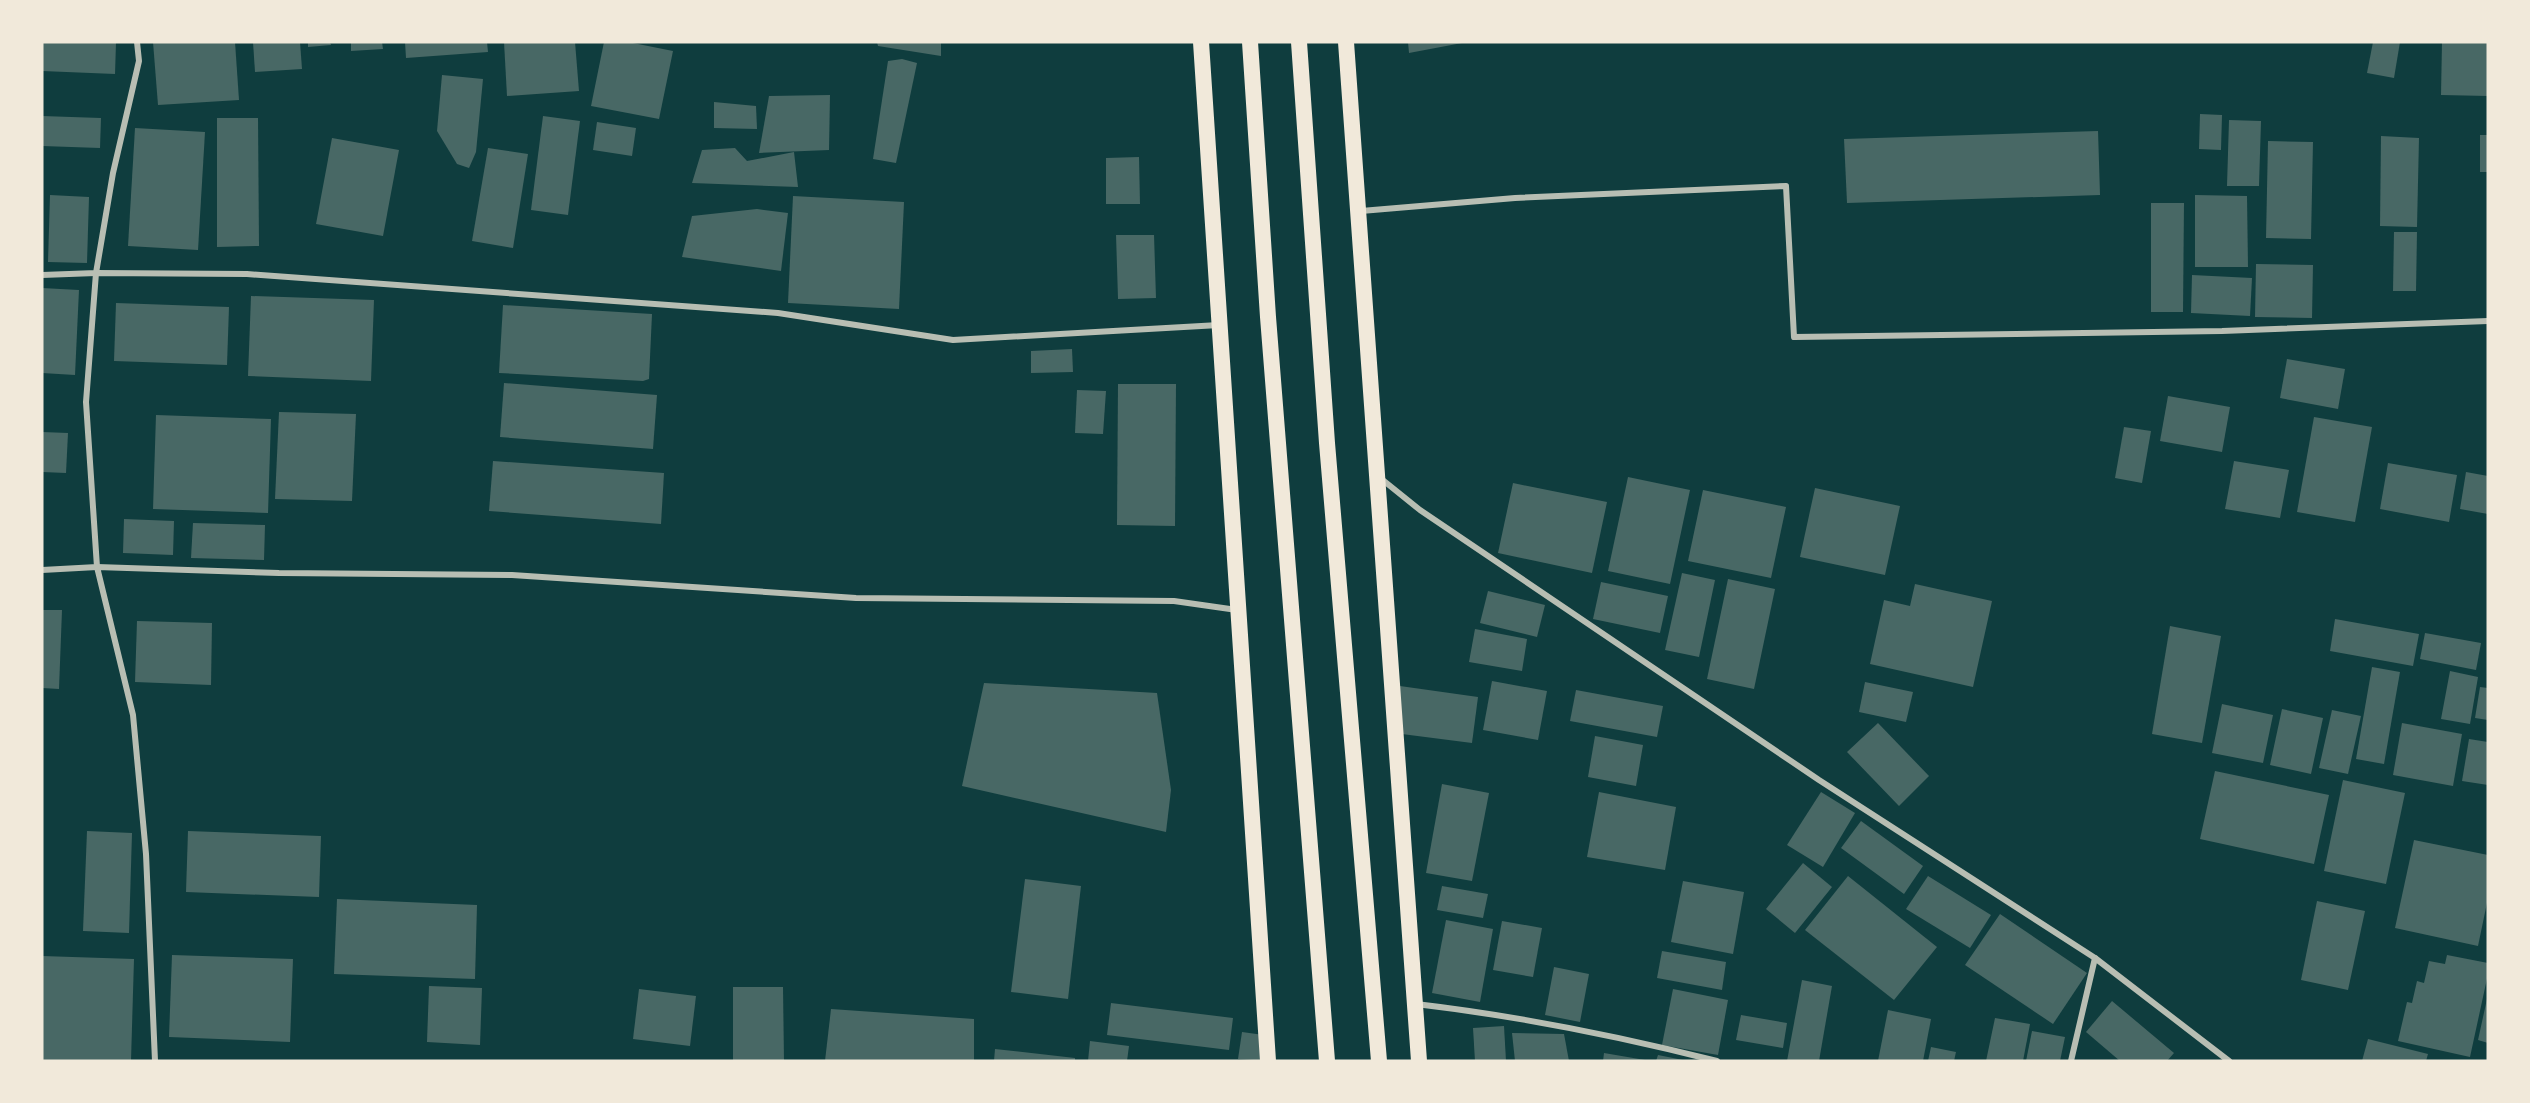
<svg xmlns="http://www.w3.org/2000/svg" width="2530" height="1103" font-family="Arial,sans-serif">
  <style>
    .building { fill: #486865 }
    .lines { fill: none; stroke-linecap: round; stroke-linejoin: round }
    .minor { stroke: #b8beb3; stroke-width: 6 }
    .trunk { stroke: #f1e9da; stroke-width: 16 }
  </style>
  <rect width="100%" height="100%" fill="#0f3d3e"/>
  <g class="building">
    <polygon points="42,42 116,42 115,74 42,71"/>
    <polygon points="153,42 235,42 239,100 158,105"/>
    <polygon points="253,42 300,42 302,69 255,72"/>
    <polygon points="308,42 330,42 331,45 308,47"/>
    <polygon points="351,42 382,42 383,49 351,51"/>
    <polygon points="405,42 487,42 488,52 406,58"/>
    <polygon points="504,42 575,42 579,91 507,96"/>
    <polygon points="604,42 628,42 673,51 659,119 591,106"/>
    <polygon points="877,42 941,42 941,56 878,46"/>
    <polygon points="1408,42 1462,42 1462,43 1409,53"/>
    <polygon points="2373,42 2400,42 2394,78 2367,73"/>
    <polygon points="2442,42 2488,42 2488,96 2441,95"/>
    <polygon points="902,59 917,63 896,163 873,159 888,61"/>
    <polygon points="442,75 483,79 476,152 469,168 457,164 437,131"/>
    <polygon points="830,95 829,150 759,153 769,96"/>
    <polygon points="714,102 756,106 757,129 714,128"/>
    <polygon points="2200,114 2222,115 2221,150 2199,149"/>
    <polygon points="42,116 101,118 100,148 42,146"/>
    <polygon points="543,116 580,121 568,215 531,210"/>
    <polygon points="217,118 258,118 259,246 217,247"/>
    <polygon points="2229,120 2261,121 2259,186 2227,186"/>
    <polygon points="597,122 636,128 632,156 593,150"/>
    <polygon points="135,128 205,132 198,250 128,246"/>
    <polygon points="2098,131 2100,195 1847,203 1844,139"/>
    <rect x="2480" y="135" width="8" height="37"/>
    <polygon points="2381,136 2419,138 2417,227 2380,226"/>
    <polygon points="332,138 399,150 383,236 316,224"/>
    <polygon points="2268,141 2313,142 2311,239 2266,238"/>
    <polygon points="488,148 528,154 513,248 472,241"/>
    <polygon points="735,148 747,161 794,152 798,187 692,183 702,150"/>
    <polygon points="1139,157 1140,204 1106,204 1106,158"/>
    <polygon points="50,195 89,197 87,263 48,262"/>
    <polygon points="2195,195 2247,196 2248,267 2195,267"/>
    <polygon points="793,196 904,202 899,309 788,303"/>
    <polygon points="2151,203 2184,203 2183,312 2151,312"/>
    <polygon points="757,209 788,213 781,271 682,257 692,216"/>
    <polygon points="2394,232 2417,232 2416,291 2393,291"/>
    <polygon points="1116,235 1154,235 1156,298 1118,299"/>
    <polygon points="2256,264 2313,265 2312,318 2255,317"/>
    <polygon points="2192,275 2252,278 2250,316 2191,313"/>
    <polygon points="42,288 79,290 75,375 42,373"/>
    <polygon points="251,296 374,300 371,381 248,376"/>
    <polygon points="116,303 229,307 227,365 114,361"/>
    <polygon points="503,305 652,314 649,379 643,381 499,373"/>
    <polygon points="1072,349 1073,372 1031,373 1031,351"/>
    <polygon points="2287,359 2345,369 2338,409 2280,398"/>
    <polygon points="504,383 657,395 653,449 500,437"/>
    <polygon points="1118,384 1176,384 1175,526 1117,525"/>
    <polygon points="1077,390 1106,391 1103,434 1075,433"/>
    <polygon points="2168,396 2230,407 2222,452 2160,441"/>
    <polygon points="279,412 356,414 352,501 275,499"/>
    <polygon points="156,415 271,419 268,513 153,509"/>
    <polygon points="2314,417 2372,427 2355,522 2297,512"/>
    <polygon points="2124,427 2151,431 2142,483 2115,478"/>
    <polygon points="42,432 68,433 66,473 42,472"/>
    <polygon points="493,461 664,473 661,524 489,511"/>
    <polygon points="2234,461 2289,470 2280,518 2225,509"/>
    <polygon points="2388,463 2457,475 2449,522 2380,509"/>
    <polygon points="2466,472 2488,476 2488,514 2460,509"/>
    <polygon points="1628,477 1690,490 1670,584 1608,571"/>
    <polygon points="1513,483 1607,502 1592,573 1498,553"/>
    <polygon points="1815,488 1900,506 1885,575 1800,557"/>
    <polygon points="1703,490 1786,507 1771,578 1688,561"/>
    <polygon points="124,519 174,521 173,555 123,553"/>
    <polygon points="193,523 265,525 264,560 191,558"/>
    <polygon points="1682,573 1715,580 1699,657 1665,650"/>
    <polygon points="1728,579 1775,589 1754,689 1707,679"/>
    <polygon points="1601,582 1668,596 1660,633 1593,619"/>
    <polygon points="1915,584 1992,601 1973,687 1870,664 1884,600 1910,606"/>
    <polygon points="1488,591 1545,605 1537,637 1480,623"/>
    <polygon points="42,610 62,610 59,689 42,688"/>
    <polygon points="2335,619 2419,634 2413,666 2330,651"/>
    <polygon points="137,621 212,623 211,685 135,682"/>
    <polygon points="2170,626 2221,636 2202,743 2152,734"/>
    <polygon points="1475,629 1527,639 1522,671 1469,662"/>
    <polygon points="2425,633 2481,643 2476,670 2420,659"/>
    <polygon points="2372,667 2400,672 2384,764 2356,759"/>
    <polygon points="2450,671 2478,677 2470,724 2441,719"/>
    <polygon points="1492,681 1547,691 1538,740 1483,730"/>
    <polygon points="1865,682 1913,692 1906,722 1859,712"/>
    <polygon points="984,683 1157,693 1171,790 1166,832 962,786"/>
    <polygon points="1400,686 1478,697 1472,743 1394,733"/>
    <polygon points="2480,687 2488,688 2488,720 2475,718"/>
    <polygon points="1576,690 1663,706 1657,737 1570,721"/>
    <polygon points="2222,704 2273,715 2263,763 2212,753"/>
    <polygon points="2282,709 2323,718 2311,774 2270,765"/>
    <polygon points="2332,710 2361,716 2348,774 2319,768"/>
    <polygon points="1878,723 1929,776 1899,806 1847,752"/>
    <polygon points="2402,723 2462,734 2453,786 2393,775"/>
    <polygon points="1595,736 1643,745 1636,786 1588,777"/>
    <polygon points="2469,739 2488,742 2488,785 2462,781"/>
    <polygon points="2215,771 2329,795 2314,864 2200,839"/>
    <polygon points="2343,780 2405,793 2386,884 2324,871"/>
    <polygon points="1442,784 1489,793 1472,881 1426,873"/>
    <polygon points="1599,792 1676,807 1665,870 1587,857"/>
    <polygon points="1821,792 1855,813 1823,867 1787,845"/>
    <polygon points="1861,821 1923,866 1904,894 1841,848"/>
    <polygon points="87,831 132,833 129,933 83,931"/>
    <polygon points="188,831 321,836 319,897 186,892"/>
    <polygon points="2414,840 2488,855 2488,898 2478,946 2395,928"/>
    <polygon points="1803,863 1832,887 1795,933 1766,909"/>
    <polygon points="1848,876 1937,947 1894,1000 1805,930"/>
    <polygon points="1928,876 1991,915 1970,948 1906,909"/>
    <polygon points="1025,879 1081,886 1068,999 1011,992"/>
    <polygon points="1683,881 1744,892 1733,954 1671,942"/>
    <polygon points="1442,886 1488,894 1483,918 1437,910"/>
    <polygon points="337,899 477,905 475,979 334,974"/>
    <polygon points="2317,901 2365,911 2348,990 2301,980"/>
    <polygon points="2000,914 2087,973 2053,1024 1965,965"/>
    <polygon points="1446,920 1493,929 1480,1002 1432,993"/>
    <polygon points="1502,921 1542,928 1533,977 1493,970"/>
    <polygon points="1662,951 1726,962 1722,990 1657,978"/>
    <polygon points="172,955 293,959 290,1042 169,1037"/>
    <polygon points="2447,955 2488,963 2488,974 2470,1057 2398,1041 2407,1002 2412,1003 2417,981 2424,983 2429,961 2445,964"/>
    <polygon points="42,956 134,959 131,1061 42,1061"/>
    <polygon points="1554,967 1589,974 1580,1022 1545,1015"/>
    <polygon points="1802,980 1832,986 1819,1061 1787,1061"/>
    <polygon points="429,986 482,988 480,1045 427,1042"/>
    <polygon points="733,987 783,987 784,1061 733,1061"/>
    <polygon points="639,989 696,996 690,1046 633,1039"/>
    <polygon points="1673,989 1728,1000 1718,1055 1662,1045"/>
    <polygon points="2487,999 2488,999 2488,1043 2478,1040"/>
    <polygon points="2112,1001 2174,1053 2167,1061 2120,1061 2086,1032"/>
    <polygon points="1111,1003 1233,1018 1229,1050 1107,1035"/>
    <polygon points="831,1009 974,1019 974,1061 825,1061"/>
    <polygon points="1888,1010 1931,1019 1923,1061 1878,1061"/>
    <polygon points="1741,1015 1787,1023 1783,1048 1736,1040"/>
    <polygon points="1995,1018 2030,1024 2023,1061 1986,1061"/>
    <polygon points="1504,1026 1506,1061 1475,1061 1473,1028"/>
    <polygon points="2032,1031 2065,1037 2060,1061 2026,1061"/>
    <polygon points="1242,1032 1271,1036 1267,1061 1238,1059"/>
    <polygon points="1512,1033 1564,1034 1569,1061 1515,1061"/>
    <polygon points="2368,1039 2428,1054 2426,1061 2362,1061"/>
    <polygon points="1090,1041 1129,1046 1127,1061 1088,1061"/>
    <polygon points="1931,1047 1956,1052 1954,1061 1928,1061"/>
    <polygon points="995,1049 1075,1058 1075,1061 994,1061"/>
    <polygon points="1604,1053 1645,1060 1645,1061 1603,1061"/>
    <polygon points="1658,1055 1683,1060 1683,1061 1656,1061"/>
  </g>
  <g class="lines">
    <g class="minor">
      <polyline points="1361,211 1515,198 1786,186 1794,337 2222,331 2488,321"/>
      <polyline points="42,275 96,273 113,173 139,61 137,42"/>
      <polyline points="1379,477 1420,510 1819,780 2095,958 2229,1061"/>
      <polyline points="42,570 97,567 86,402 96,273 247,274 778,313 953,340 1219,325"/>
      <path d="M1416 1004C1518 1016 1618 1036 1717 1061"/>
      <polyline points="155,1061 146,854 133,715 97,567 279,573 512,575 856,598 1174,601 1237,610"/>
      <polyline points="2071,1061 2095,958"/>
    </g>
    <g class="trunk">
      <polyline points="1201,42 1268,1061"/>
      <polyline points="1250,42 1268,317 1327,1061"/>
      <polyline points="1299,42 1327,443 1379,1061"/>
      <polyline points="1346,42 1419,1061"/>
    </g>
  </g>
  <rect width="2530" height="1103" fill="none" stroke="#f1e9da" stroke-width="87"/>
</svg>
